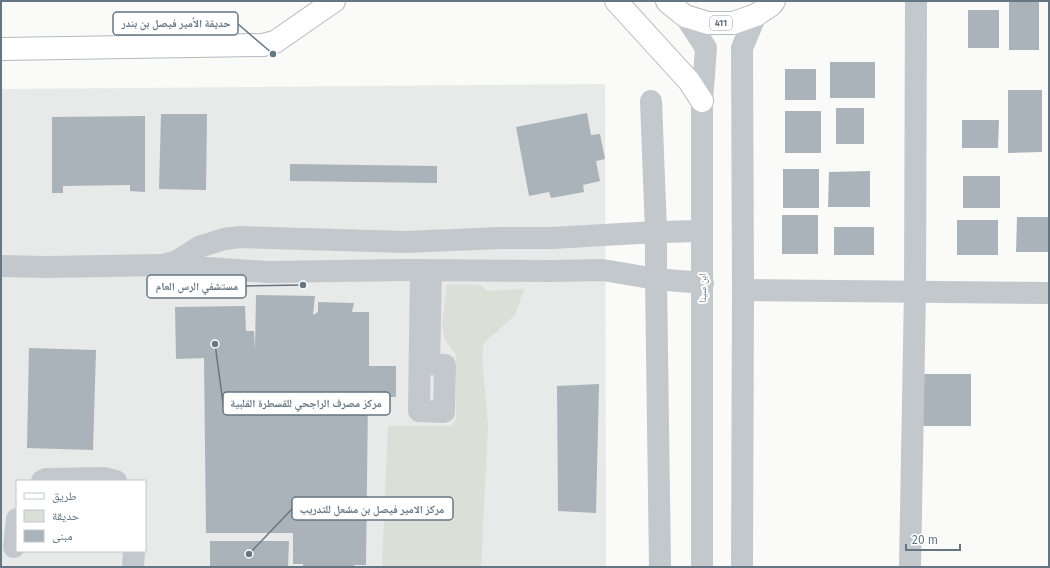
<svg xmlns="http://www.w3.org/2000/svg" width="1050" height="568" font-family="'Fira Sans','Noto Naskh Arabic',sans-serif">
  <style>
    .built { fill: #e8e9e9; fill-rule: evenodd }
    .green { fill: #dadfd7 }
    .building { fill: #aab3b9 }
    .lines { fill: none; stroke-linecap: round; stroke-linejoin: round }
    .major-casing { stroke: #b5babe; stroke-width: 24 }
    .minor { stroke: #c3c8cc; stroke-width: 22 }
    .major { stroke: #fff; stroke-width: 22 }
    .labels { text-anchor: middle; stroke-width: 4; stroke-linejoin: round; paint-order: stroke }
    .shield { fill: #fff; stroke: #939fa8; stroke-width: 1 }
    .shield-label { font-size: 9px; font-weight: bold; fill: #657683 }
    .street-label { font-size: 10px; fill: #657683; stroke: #fff }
    .leader { fill: none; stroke: #657683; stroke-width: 1.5 }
    .callout-dot { fill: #657683; stroke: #fff; stroke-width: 1.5 }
    .callout { fill: #fff; stroke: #657683; stroke-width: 1.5 }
    .callout-label { font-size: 11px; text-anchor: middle; font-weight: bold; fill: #657683 }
  </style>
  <rect width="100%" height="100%" fill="#fafaf8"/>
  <path class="built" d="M605 84 606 567H1V89ZM17 481H145V551H17Z"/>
  <polygon class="green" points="447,284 481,285 487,291 524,289 515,315 484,343 482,357 488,425 481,567 382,567 388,426 452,426 456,418 456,355 445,340 442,325"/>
  <g class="building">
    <rect x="1009" y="2" width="30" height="48"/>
    <rect x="968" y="10" width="31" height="38"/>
    <rect x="830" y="62" width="45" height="36"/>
    <rect x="785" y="69" width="31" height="31"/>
    <polygon points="1008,90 1042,90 1042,152 1008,153"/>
    <rect x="836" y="108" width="28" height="36"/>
    <rect x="785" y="111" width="36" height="42"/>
    <polygon points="587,113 591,135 600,134 605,159 596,161 600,181 583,185 584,192 551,198 549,192 529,196 516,127"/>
    <polygon points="161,114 207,114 206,190 159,189"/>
    <polygon points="145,116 145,192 130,191 130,185 63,186 63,193 52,193 52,117"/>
    <polygon points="962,120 999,120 998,148 962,148"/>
    <polygon points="290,164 437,166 437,183 290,181"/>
    <rect x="783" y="169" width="36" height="39"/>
    <polygon points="870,171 870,207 828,207 829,172"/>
    <rect x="963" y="176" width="37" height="32"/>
    <rect x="782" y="215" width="36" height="39"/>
    <polygon points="1017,217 1048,217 1048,252 1016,252"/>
    <rect x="957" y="220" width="41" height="35"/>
    <rect x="834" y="227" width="40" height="28"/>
    <polygon points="256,295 315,296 313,315 318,312 318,302 354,303 352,312 369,312 369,366 396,366 396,397 368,397 366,565 354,565 354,567 303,567 303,564 293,564 293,533 206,533 204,358 176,359 175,307 245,306 246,331 254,331 255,349"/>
    <polygon points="29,348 96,350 93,450 27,448"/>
    <rect x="922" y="374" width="49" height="52"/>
    <polygon points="599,384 596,513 558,511 557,386"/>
    <polygon points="210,541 289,541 288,567 210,567"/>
  </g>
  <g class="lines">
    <g class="major-casing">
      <g id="major">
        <polyline points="616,1 689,81 702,101"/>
        <polyline points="667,1 670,4 685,16 708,23 733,23 756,15 771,5 774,1"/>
        <polyline points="1,49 263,45 275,42 334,1"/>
      </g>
    </g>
    <g class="minor">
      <polyline points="685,16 706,48 702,101 702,567"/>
      <polyline points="651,101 656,232 656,279 660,567"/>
      <polyline points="166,264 177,261 199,247 224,239 240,237 406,242 499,238 552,238 656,232 702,231"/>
      <polyline points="1,266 47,267 163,265 268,272 406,270 552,271 603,270 656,279 703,283"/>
      <polyline points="421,270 419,411 444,412 445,365 429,364 431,270"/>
      <polyline points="743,290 1049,293"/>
      <polyline points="42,481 46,479 105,478 116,481"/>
      <polyline points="14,547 17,519"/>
      <polyline points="133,567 134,551"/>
      <polyline points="742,567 743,290 742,48 756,15"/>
      <polyline points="910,567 915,292 916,1"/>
    </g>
    <use href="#major" class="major"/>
  </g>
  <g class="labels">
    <rect class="shield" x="710" y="16" width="22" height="14" rx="3"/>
    <g class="shield-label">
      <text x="721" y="26">411</text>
    </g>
    <g class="street-label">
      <text transform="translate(702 288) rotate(-90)" y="4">ابن سينا</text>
    </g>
  </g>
  <path class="leader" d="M273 54L238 24M303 285L246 286M215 344L223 403M249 554L292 509"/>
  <g class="callout-dot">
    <circle cx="273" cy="54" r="4"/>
    <circle cx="303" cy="285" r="4"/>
    <circle cx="215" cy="344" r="4"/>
    <circle cx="249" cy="554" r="4"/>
  </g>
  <g class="callout">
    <rect x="113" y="12" width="125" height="23" rx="4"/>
    <rect x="147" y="275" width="99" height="23" rx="4"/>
    <rect x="223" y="392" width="167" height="23" rx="4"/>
    <rect x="292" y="497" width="161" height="23" rx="4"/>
  </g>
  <g class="callout-label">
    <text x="176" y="27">حديقة الأمير فيصل بن بندر</text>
    <text x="197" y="290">مستشفي الرس العام</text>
    <text x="306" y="407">مركز مصرف الراجحي للقسطرة القلبية</text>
    <text x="372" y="513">مركز الامير فيصل بن مشعل للتدريب</text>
  </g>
  <rect width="1050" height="568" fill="none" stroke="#657683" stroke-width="4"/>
  <rect x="16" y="480" width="130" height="72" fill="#ffffff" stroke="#c1c8cd"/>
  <rect x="24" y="493" width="20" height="6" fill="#ffffff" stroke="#c1c8cd"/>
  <text x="52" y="500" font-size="12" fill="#657683">طريق</text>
  <rect x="24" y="510" width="20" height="12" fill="#dadfd7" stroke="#c1c8cd"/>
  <text x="52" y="520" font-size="12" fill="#657683">حديقة</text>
  <rect x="24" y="530" width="20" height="12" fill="#aab3b9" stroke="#c1c8cd"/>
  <text x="52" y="540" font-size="12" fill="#657683">مبنى</text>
  <path d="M906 544v6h54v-6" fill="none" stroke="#657683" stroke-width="2"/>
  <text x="912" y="544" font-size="12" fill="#657683" stroke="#ffffff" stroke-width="3" paint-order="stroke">20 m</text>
</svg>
